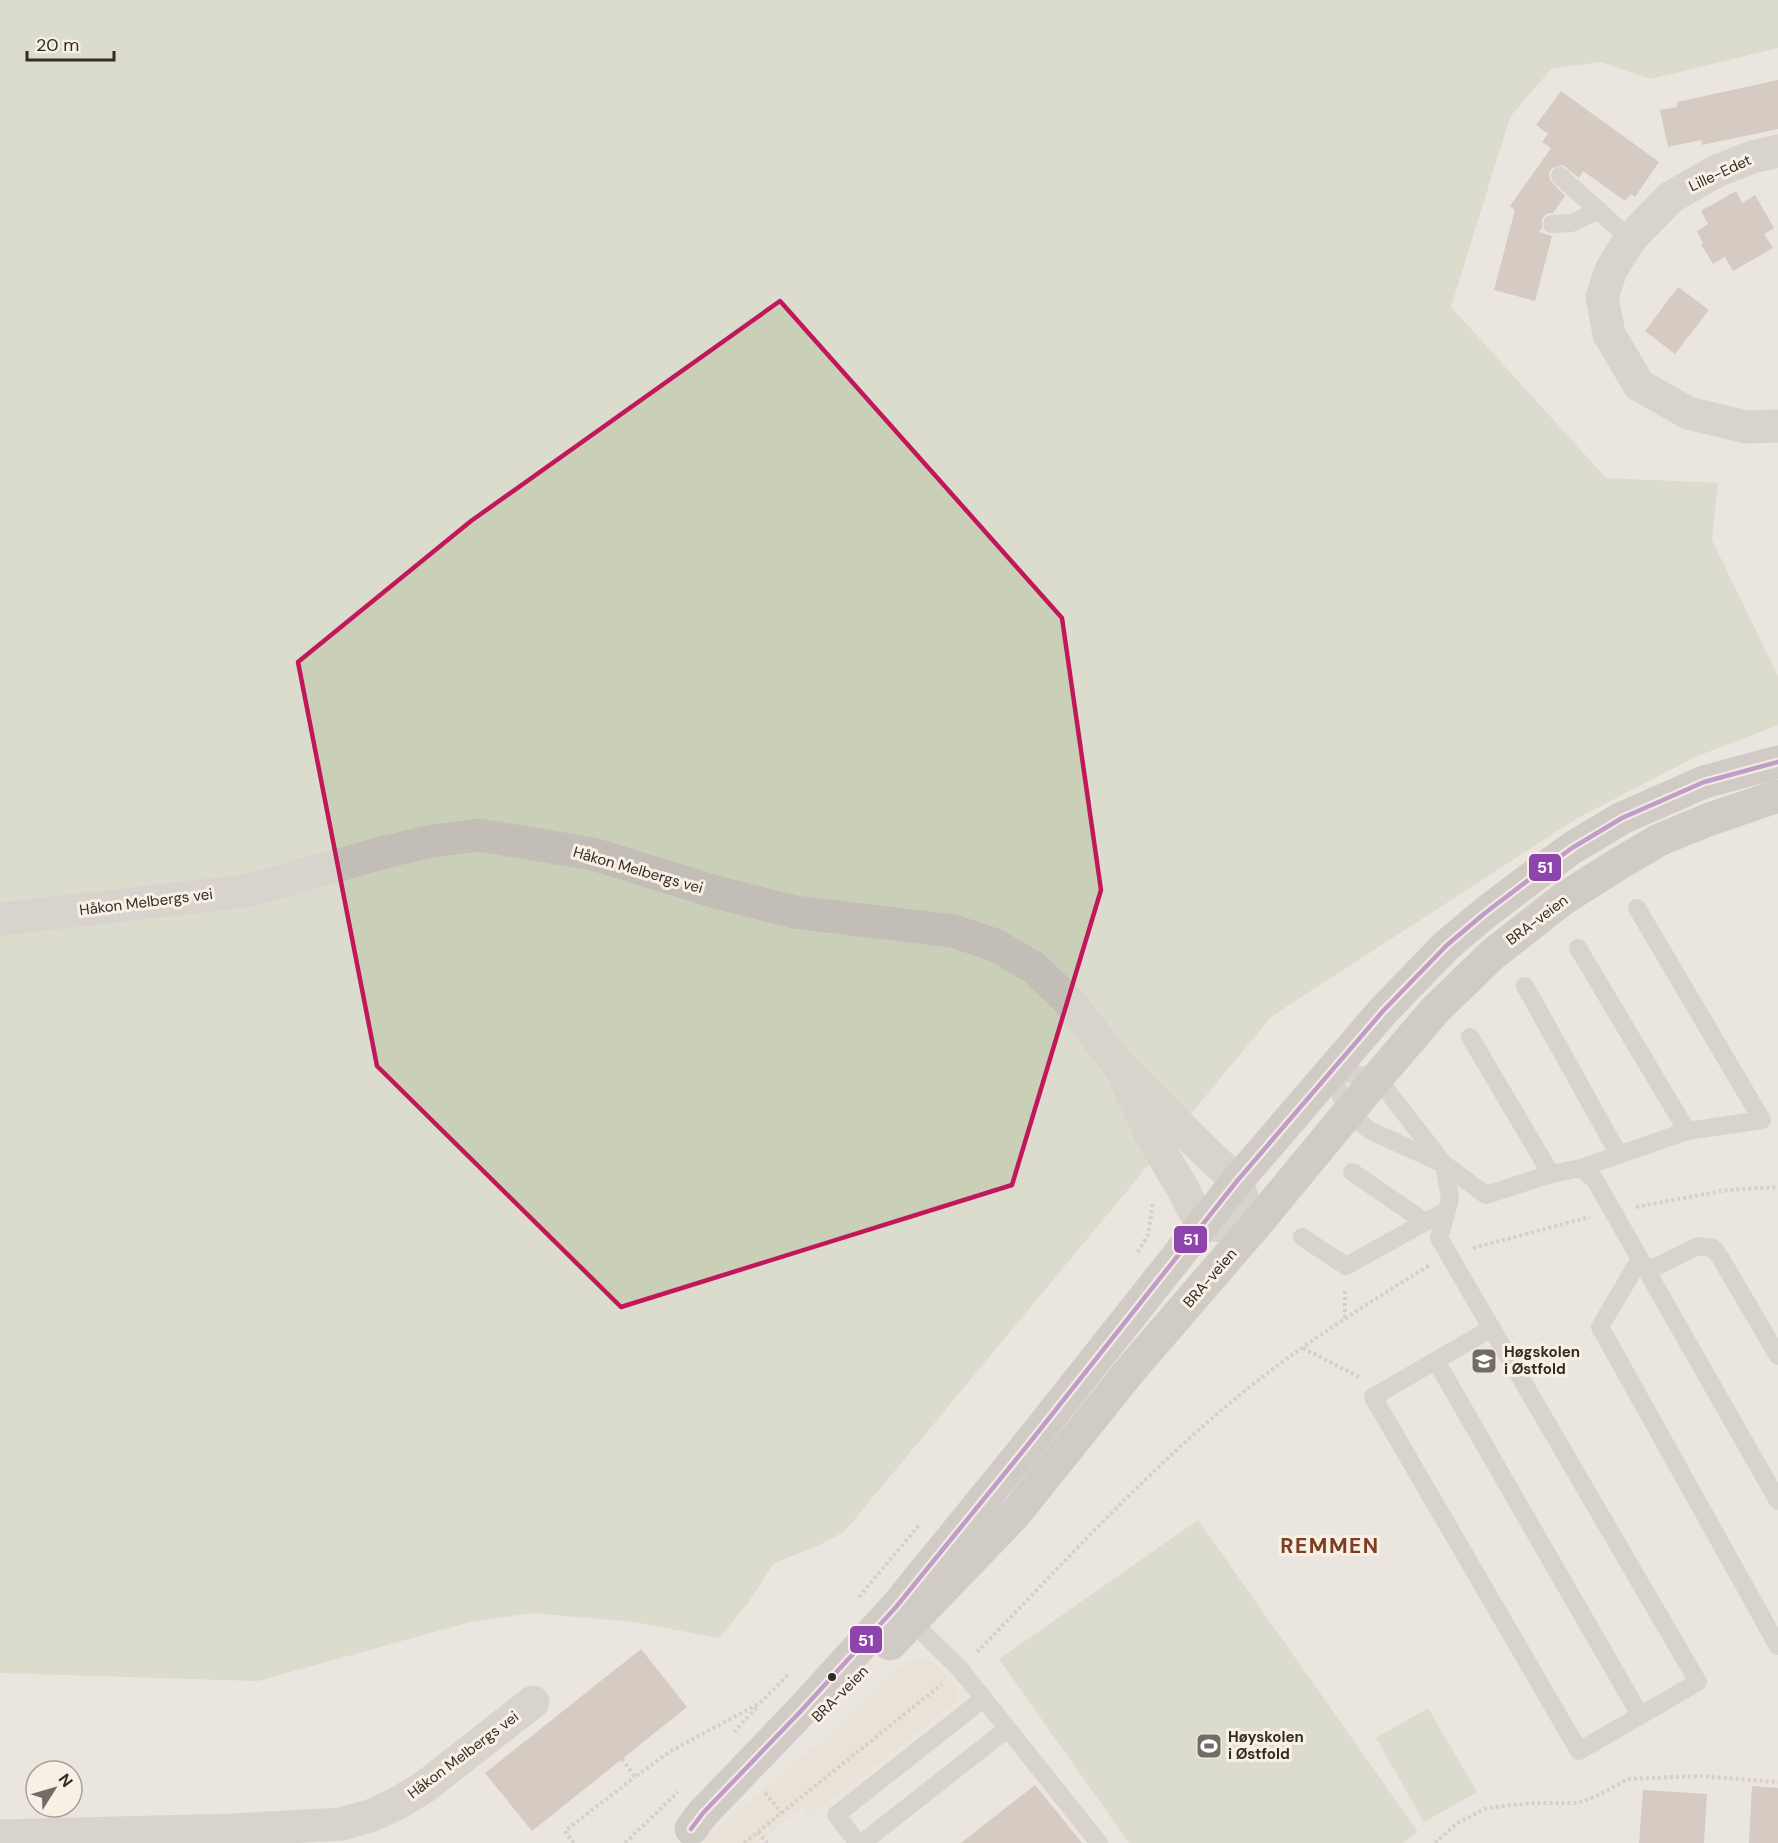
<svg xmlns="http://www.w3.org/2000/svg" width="1778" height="1843" font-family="'DM Sans',sans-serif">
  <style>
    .green { fill: #cad0b8 }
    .plaza { fill: #e8dece }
    .building { fill: #bdaba0 }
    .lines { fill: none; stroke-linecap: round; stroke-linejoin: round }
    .path { stroke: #bcb6af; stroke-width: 4; stroke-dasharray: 3 3; stroke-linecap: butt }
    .lane { stroke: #c3bdb7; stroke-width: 18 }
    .street { stroke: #c3bdb7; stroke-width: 33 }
    .primary { stroke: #b2aca6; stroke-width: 33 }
    .bus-1-casing { stroke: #f8f0e4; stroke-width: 9 }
    .bus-1 { stroke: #8e44ad; stroke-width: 4.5 }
    .marked { fill: none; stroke: #c2185b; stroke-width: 4.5; stroke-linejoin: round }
    .bus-dot { fill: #332b26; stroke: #f8f0e4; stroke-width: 2 }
    .labels { text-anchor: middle; stroke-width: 6; stroke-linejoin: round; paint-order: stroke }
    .street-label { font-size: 15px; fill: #332b26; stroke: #f8f0e4 }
    .poi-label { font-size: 15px; font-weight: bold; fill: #332b26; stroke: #f8f0e4; text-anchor: start }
    .district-label { font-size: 21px; font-weight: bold; letter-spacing: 1.5px; fill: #7e3e23; stroke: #f8f0e4 }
    .line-badge { stroke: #f8f0e4; stroke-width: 2 }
    .badge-label { font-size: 16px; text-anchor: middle; font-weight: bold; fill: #fff }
  </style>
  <rect width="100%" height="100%" fill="#eae5de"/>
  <g class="green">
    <polygon points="0,0 1778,0 1778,48 1650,79 1601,62 1551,69 1510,117 1451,307 1606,478 1718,483 1712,540 1778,676 1778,725 1695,757 1576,819 1272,1016 844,1532 815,1547 774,1563 747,1604 719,1638 634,1622 532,1613 470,1622 258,1681 0,1673"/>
    <polygon points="1198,1520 1418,1832 1403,1843 1129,1843 999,1659"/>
    <polygon points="1428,1708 1477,1792 1424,1822 1376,1738"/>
  </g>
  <polygon class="plaza" points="916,1659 927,1660 937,1665 956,1688 959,1699 810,1817 802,1807 758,1843 706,1843 703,1840 820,1742 897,1668 905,1663"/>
  <g class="building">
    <polygon points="1778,80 1778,129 1702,145 1701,140 1668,147 1660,110 1677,107 1677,102"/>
    <polygon points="1561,91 1659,162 1635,197 1631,194 1625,201 1583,171 1579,178 1563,165 1552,168 1549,173 1550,180 1565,196 1553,213 1546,214 1542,219 1542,228 1539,232 1552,236 1535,301 1494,290 1515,210 1510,206 1551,148 1542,142 1548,134 1536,125"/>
    <polygon points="1736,191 1742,203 1755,195 1774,228 1764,234 1773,248 1733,271 1725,257 1713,264 1701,244 1703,243 1697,231 1708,224 1701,211"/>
    <polygon points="1678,287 1709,310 1675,354 1645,331"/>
    <polygon points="641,1649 687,1707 532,1831 485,1773"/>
    <polygon points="1035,1785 1082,1843 961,1843"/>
    <polygon points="1752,1786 1778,1788 1778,1843 1749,1843"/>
    <polygon points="1643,1790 1707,1794 1704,1843 1639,1843"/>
  </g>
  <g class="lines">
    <g class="path">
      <polyline points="1636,1207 1727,1190 1778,1187"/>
      <polyline points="1473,1248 1590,1217"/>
      <polyline points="1138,1252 1148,1235 1153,1203"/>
      <polyline points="1345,1318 1345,1288"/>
      <polyline points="1303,1348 1361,1378"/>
      <polyline points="859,1597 919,1525"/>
      <path d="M977 1652C1064 1563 1149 1468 1246 1390 1304 1343 1367 1304 1430 1265"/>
      <polyline points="734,1732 758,1706"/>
      <polyline points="622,1759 635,1777 669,1752 760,1703 789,1674"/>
      <polyline points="765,1793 782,1813"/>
      <polyline points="758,1832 767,1843"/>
      <polyline points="574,1843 565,1831 635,1777"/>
      <polyline points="625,1843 678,1792"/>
      <polyline points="744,1843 942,1684"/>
      <polyline points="1435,1843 1456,1824 1487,1808 1531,1803 1578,1803 1599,1795 1628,1779 1699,1776 1778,1782"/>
    </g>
    <g class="lane">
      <polyline points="1560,176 1630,239"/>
      <polyline points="1552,224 1572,223 1599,210"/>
      <polyline points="1578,948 1687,1131"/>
      <polyline points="1525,986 1619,1155"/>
      <polyline points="1470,1037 1551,1174"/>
      <polyline points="1581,1168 1687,1131 1762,1120 1637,908"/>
      <polyline points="1352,1172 1425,1222"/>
      <polyline points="1302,1237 1346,1266 1447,1210"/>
      <polyline points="1640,1259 1600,1327 1778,1646"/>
      <polyline points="1647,1271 1698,1246 1713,1248 1720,1257 1778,1356"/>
      <polyline points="1492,1328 1373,1397 1579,1751 1698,1682 1439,1238 1450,1199 1444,1164 1377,1078 1332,1071 1347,1113 1371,1131 1444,1164 1486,1195 1551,1174 1581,1168 1595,1180 1778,1501"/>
      <polyline points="1436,1361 1640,1715"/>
      <polyline points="906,1616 960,1669 1099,1843"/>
      <polyline points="858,1843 836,1815 983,1699"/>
      <polyline points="862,1843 1007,1729"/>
    </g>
    <g class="street">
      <polyline points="1778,151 1752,157 1717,171 1671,197 1630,239 1611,270 1602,297 1609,334 1639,385 1688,413 1746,427 1778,426"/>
      <polyline points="0,919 246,891 389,851 432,841 479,835 593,854 716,892 794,912 953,931 995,945 1033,967 1067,999 1120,1067 1207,1153 1237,1181 1252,1229 1204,1224 1192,1207 1182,1187 1151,1135 1120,1067"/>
      <polyline points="0,1836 234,1830 341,1824 370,1816 396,1804 423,1788 533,1702"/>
    </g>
    <g class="primary">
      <polyline points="890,1644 1015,1514 1133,1367 1252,1229 1377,1078 1436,1009 1493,954 1563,899 1615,866 1659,840 1710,819 1778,796"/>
      <polyline points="691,1829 703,1813 800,1712 896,1607 1027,1446 1237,1181 1383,1011 1447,945 1485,913 1539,872 1572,848 1622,818 1704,782 1778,762"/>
    </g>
    <g class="bus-1-casing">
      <polyline id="bus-1" points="691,1829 703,1813 800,1712 896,1607 1027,1446 1237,1181 1383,1011 1447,945 1485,913 1539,872 1572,848 1622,818 1704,782 1778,762"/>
    </g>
    <use href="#bus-1" class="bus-1"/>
  </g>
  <path d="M0 0H1778V1843H0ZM780 301 1062 618 1101 890 1012 1185 621 1307 377 1066 298 662 471 521Z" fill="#eae5de" fill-opacity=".55" fill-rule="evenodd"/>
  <path class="marked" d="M780 301 1062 618 1101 890 1012 1185 621 1307 377 1066 298 662 471 521Z"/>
  <defs>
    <g id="university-square" transform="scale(1.35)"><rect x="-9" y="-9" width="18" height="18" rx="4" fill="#736c66" stroke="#f8f0e4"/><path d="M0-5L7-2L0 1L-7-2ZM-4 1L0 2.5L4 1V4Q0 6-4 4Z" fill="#fff"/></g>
    <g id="stadium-square" transform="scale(1.35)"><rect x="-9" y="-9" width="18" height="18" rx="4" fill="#736c66" stroke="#f8f0e4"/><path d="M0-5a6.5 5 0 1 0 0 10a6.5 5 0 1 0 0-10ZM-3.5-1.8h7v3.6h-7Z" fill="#fff"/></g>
  </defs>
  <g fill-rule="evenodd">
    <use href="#university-square" x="1484" y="1361"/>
    <use href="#stadium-square" x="1209" y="1746"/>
  </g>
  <circle class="bus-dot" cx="832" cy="1677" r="5"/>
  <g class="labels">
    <g class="street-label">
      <text transform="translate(1720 173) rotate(-25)" y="5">Lille-Edet</text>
      <text transform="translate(638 870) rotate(16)" y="5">Håkon Melbergs vei</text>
      <text transform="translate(146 902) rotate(-7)" y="5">Håkon Melbergs vei</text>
      <text transform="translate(1537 920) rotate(-37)" y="5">BRA-veien</text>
      <text transform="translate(1210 1278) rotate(-49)" y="5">BRA-veien</text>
      <text transform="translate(840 1694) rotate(-45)" y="5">BRA-veien</text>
      <text transform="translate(463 1755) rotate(-37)" y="5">Håkon Melbergs vei</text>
    </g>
    <g class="poi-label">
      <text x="1504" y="1357">Høgskolen<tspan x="1504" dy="17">i Østfold</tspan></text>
      <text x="1228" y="1742">Høyskolen<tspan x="1228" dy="17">i Østfold</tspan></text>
    </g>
    <g class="district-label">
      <text x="1330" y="1553">REMMEN</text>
    </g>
  </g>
  <g class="line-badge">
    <rect x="1528" y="853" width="34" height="29" rx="6" fill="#8e44ad"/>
    <rect x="1173" y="1225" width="35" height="29" rx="6" fill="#8e44ad"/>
    <rect x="849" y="1625" width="34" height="29" rx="6" fill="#8e44ad"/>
  </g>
  <g class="badge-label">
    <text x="1545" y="873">51</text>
    <text x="1191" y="1245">51</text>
    <text x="866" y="1646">51</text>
  </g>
  <g transform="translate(54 1789) rotate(53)"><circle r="28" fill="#f8f0e4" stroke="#a9a198" stroke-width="1.5"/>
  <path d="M0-4.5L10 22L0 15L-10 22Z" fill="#736c66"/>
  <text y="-9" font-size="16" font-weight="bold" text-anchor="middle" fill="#332b26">N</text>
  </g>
  <path d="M27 51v9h87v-9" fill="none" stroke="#332b26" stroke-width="3"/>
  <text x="36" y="51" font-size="18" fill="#332b26" stroke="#f8f0e4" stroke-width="4.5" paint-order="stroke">20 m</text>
</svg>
